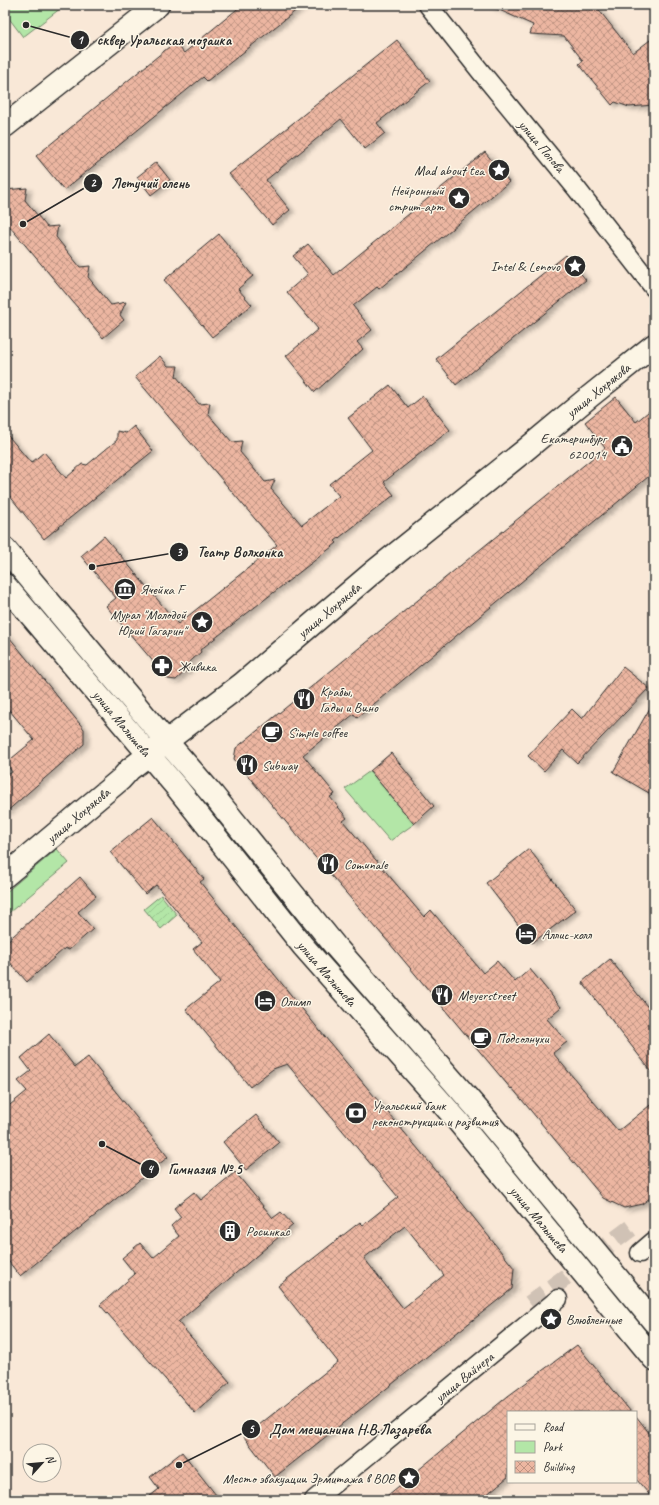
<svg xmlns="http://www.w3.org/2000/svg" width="659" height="1505" font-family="Caveat,sans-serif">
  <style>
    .green { fill: #b3e6a7; stroke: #6f8869 }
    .garden { fill: url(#garden-furrows); stroke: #6f8869 }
    .building { fill: url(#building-cross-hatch); stroke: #2b2b2b; fill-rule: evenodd; filter: url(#shadow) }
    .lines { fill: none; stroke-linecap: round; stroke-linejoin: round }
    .street-tunnel { stroke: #d0c2b5; stroke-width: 18; stroke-dasharray: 18 9; stroke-linecap: butt }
    .street-casing { stroke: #2b2b2b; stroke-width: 21 }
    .secondary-casing { stroke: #2b2b2b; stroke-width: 25 }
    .street { stroke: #fcf5e5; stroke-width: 18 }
    .secondary { stroke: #fcf5e5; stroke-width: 22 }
    .labels { text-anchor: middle; stroke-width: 3; stroke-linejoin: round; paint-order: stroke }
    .street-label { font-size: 14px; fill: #2b2b2b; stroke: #fcf5e5 }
    .poi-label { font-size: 14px; fill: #2b2b2b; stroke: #fcf5e5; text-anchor: start }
    .leader { fill: none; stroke: #2b2b2b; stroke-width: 1.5 }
    .callout-dot { fill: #2b2b2b; stroke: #fcf5e5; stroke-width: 1.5 }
    .mark-label { font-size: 12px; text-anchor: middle; font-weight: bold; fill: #fff }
    .callout-label { font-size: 15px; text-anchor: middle; font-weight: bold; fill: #2b2b2b; stroke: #fcf5e5; stroke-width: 3; stroke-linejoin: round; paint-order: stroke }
  </style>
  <defs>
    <pattern id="garden-furrows" width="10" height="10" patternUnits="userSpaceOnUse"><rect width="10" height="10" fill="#b3e6a7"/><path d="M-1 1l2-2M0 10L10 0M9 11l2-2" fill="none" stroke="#9ac590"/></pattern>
    <pattern id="building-cross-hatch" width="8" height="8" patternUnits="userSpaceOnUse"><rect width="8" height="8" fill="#ecb6a1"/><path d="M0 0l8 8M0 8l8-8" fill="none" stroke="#bf9483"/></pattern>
    <filter id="shadow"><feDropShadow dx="4.5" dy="2.5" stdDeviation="2" flood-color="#0004"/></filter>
  </defs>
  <rect width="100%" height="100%" fill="#f9e8d7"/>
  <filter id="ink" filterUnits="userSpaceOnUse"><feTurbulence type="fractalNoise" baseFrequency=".025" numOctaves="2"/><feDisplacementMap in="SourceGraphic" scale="8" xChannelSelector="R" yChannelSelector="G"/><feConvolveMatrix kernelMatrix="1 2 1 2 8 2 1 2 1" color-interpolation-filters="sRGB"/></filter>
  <g filter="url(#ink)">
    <g class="green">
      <polygon points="5,5 65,5 23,37 5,13"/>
      <polygon points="370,771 414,824 390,841 345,789"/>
      <polygon points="57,849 69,863 5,916 5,893"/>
    </g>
    <polygon class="garden" points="161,895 177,915 161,929 144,909"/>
    <g class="building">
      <polygon points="242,5 303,5 207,81 203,77 64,190 36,156 175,42 184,53"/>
      <polygon points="488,5 595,5 633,53 654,37 654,105 629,107 615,102 612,105 579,64 583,61 564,36 530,34 533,25"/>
      <polygon points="397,40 430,81 377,123 385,133 365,149 341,119 266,180 290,210 272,225 229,174"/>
      <polygon points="485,152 509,182 379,289 377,287 353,306 372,330 357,342 363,349 315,392 286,356 318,329 287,292 308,274 293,256 308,244 334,275"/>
      <polygon points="156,162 170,180 151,195 137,177"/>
      <polygon points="27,188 25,200 47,227 58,226 56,237 80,267 90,266 88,277 111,305 126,302 120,315 124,320 103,338 5,221 5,190"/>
      <polygon points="219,234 253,276 238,289 252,305 212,337 164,280"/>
      <polygon points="566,255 586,280 456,385 436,359"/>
      <polygon points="160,356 168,366 178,366 176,376 199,404 210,403 208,414 232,442 242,441 240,452 265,482 275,480 271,489 302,525 339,496 329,484 372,450 348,418 390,385 408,408 423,396 450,430 384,482 394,495 335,541 337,543 200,650 201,652 185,666 188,669 176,680 168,679 106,606 116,598 81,556 104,536 178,624 277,545 135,377"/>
      <polygon points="616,397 636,422 654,407 654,472 357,718 354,714 303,755 335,794 330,797 347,818 343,821 424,917 431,910 483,973 497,961 515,982 530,969 561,1007 547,1019 567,1042 553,1053 618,1131 654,1102 654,1195 642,1204 624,1208 603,1198 512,1088 511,1089 390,944 309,850 234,759 236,748 605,448 585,422"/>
      <polygon points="134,426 153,451 44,539 5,490 5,432 31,463 44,452 66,478 82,464 87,465 117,440 117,431 126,433"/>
      <polygon points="5,632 84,729 84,744 5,813 5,777 12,772 6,763 34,740 5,705"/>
      <polygon points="623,667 649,688 577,763 563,750 544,771 528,756 572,709 582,719"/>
      <polygon points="654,701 654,796 613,772"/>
      <polygon points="391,753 434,806 414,824 370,771"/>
      <path d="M153 817 204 879 200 882 320 1031 434 1168 514 1268 512 1289 275 1477 244 1437 338 1362 278 1286 360 1222 363 1225 398 1197 287 1064 273 1069 250 1087 186 1009 220 982 193 949 202 942 156 885 145 894 110 852ZM405 1226 444 1275 403 1308 364 1258Z"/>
      <polygon points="529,849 576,910 532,943 486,883"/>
      <polygon points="80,877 96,896 78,912 93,929 69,950 65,948 27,982 5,957 5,943"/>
      <polygon points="610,959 654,1015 654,1075 582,982"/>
      <polygon points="49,1034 75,1067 88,1057 168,1157 20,1276 5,1257 5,1109 27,1091 18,1081 31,1071 21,1058"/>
      <polygon points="256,1115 279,1143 246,1170 223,1142"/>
      <polygon points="235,1172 273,1218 281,1212 293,1225 178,1322 230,1382 195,1413 100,1305 135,1274 122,1258 140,1243 153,1258 179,1236 171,1226 181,1217 174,1208 194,1192 201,1200"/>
      <polygon points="577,1345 631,1412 508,1412 508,1477 480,1500 382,1500 508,1396"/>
      <polygon points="636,1416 654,1439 654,1500 636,1479"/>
      <polygon points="182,1452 220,1500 145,1500 159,1489 150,1477"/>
    </g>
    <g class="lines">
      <polyline class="street-tunnel" points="530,1304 631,1228"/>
      <g class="street-casing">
        <g id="street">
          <polyline points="428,5 481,72 576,188 654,288"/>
          <polyline points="640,1253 654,1241"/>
          <polyline points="314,1500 558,1299"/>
        </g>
      </g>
      <g class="secondary-casing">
        <g id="secondary">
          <polyline points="5,126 158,5"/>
          <polyline points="5,549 167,742 213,795 336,947 486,1119 654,1322"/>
          <polyline points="5,585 178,789 303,946 457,1120 654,1359"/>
          <polyline points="5,876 121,779 130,769 242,684 372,573 524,451 589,397 654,345"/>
        </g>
      </g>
      <use href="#street" class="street"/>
      <use href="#secondary" class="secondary"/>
    </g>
  </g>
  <defs>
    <g id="sight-disc" transform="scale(1.15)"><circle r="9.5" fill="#2b2b2b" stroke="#fcf5e5"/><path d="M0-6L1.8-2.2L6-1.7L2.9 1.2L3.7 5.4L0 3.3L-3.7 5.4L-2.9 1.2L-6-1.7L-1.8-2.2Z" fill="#fff"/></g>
    <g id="civic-disc" transform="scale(1.15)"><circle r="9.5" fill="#2b2b2b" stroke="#fcf5e5"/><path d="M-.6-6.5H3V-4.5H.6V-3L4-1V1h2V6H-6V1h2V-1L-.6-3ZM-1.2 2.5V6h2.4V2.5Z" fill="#fff"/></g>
    <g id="museum-disc" transform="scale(1.15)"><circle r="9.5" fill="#2b2b2b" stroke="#fcf5e5"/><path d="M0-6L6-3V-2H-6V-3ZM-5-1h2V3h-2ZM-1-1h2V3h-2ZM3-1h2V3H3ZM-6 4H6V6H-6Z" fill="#fff"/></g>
    <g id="pharmacy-disc" transform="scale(1.15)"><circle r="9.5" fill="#2b2b2b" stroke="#fcf5e5"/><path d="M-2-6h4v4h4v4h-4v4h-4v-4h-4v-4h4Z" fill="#fff"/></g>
    <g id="restaurant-disc" transform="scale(1.15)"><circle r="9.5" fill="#2b2b2b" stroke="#fcf5e5"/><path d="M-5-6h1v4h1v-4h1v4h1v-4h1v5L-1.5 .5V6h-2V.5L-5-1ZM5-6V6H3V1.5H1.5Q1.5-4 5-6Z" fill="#fff"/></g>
    <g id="cafe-disc" transform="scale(1.15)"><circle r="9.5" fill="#2b2b2b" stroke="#fcf5e5"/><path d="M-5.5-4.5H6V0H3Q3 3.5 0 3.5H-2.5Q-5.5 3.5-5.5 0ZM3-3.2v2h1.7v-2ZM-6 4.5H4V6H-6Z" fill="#fff"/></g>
    <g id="hotel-disc" transform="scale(1.15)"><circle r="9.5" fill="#2b2b2b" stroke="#fcf5e5"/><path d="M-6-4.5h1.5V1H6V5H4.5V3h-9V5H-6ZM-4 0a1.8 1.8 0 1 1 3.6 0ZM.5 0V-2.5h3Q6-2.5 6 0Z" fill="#fff"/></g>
    <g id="bank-disc" transform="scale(1.15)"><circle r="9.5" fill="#2b2b2b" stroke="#fcf5e5"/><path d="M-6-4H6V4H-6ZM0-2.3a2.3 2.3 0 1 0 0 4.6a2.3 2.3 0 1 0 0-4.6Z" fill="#fff"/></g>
    <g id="building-disc" transform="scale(1.15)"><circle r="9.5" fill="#2b2b2b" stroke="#fcf5e5"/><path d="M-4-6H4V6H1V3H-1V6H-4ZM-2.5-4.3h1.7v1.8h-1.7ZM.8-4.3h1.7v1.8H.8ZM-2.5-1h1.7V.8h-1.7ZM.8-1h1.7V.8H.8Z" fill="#fff"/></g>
  </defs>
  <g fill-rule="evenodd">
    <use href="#sight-disc" x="499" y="170"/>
    <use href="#sight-disc" x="459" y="198"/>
    <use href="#sight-disc" x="575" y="266"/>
    <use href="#civic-disc" x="622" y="446"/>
    <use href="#museum-disc" x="125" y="589"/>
    <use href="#sight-disc" x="202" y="622"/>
    <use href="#pharmacy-disc" x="162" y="666"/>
    <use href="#restaurant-disc" x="304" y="699"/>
    <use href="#cafe-disc" x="272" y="732"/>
    <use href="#restaurant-disc" x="247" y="765"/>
    <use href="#restaurant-disc" x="328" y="864"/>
    <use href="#hotel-disc" x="526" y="934"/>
    <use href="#restaurant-disc" x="442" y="995"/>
    <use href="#hotel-disc" x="265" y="1001"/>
    <use href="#cafe-disc" x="481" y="1038"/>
    <use href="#bank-disc" x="356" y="1113"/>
    <use href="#building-disc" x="230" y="1231"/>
    <use href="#sight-disc" x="551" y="1319"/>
    <use href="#sight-disc" x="409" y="1478"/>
  </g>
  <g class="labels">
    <g class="street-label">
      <text transform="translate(542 146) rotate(50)" y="5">улица Попова</text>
      <text transform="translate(598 390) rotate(-39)" y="5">улица Хохрякова</text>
      <text transform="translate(329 610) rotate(-40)" y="5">улица Хохрякова</text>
      <text transform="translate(122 723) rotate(50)" y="5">улица Малышева</text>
      <text transform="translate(78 815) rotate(-40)" y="5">улица Хохрякова</text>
      <text transform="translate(327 973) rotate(49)" y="5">улица Малышева</text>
      <text transform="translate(539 1219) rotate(50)" y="5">улица Малышева</text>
      <text transform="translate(464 1377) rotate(-39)" y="5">улица Вайнера</text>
    </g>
    <g class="poi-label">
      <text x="484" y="175" text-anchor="end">Mad about tea</text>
      <text x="444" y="195" text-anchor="end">Нейронный<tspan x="444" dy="16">стрит-арт</tspan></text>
      <text x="560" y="271" text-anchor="end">Intel &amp; Lenovo</text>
      <text x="606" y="443" text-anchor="end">Екатеринбург<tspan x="606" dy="16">620014</tspan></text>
      <text x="140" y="594">Ячейка F</text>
      <text x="186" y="619" text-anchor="end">Мурал "Молодой<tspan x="186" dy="16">Юрий Гагарин"</tspan></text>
      <text x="178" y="671">Живика</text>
      <text x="320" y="696">Крабы,<tspan x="320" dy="16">Гады и Вино</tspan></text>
      <text x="288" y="737">Simple coffee</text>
      <text x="262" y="770">Subway</text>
      <text x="344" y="869">Comunale</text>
      <text x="542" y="939">Аллис-холл</text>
      <text x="458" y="1000">Meyerstreet</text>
      <text x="280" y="1006">Олимп</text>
      <text x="496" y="1043">Подсолнухи</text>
      <text x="372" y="1110">Уральский банк<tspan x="372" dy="16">реконструкции и развития</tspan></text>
      <text x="246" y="1236">Росинкас</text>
      <text x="566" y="1324">Влюбленные</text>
      <text x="394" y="1483" text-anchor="end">Место эвакуации Эрмитажа в ВОВ</text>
    </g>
  </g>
  <path class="leader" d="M26 25L80 40M23 224L93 183M92 567L179 552M102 1144L150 1169M179 1465L251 1429"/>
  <g class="callout-dot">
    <circle cx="26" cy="25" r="4"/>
    <circle cx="23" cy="224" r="4"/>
    <circle cx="92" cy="567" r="4"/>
    <circle cx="102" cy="1144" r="4"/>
    <circle cx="179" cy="1465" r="4"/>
    <circle cx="80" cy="40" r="10"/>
    <circle cx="93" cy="183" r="10"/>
    <circle cx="179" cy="552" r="10"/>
    <circle cx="150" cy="1169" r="10"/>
    <circle cx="251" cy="1429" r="10"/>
  </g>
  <g class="mark-label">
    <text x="80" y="44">1</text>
    <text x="93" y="187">2</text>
    <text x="179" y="556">3</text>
    <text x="150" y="1173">4</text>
    <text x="251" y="1433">5</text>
  </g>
  <g class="callout-label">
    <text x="164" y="45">сквер Уральская мозаика</text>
    <text x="150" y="188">Летучий олень</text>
    <text x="240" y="557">Театр Волхонка</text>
    <text x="205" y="1174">Гимназия № 5</text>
    <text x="350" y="1434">Дом мещанина Н.В.Лазарева</text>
  </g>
  <rect width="659" height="1505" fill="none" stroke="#fcf5e5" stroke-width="20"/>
  <rect x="10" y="10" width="639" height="1485" fill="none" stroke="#2b2b2b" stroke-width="1.5" filter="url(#ink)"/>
  <rect x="507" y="1411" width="130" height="72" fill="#fcf5e5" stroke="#a8a49b"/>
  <rect x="515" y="1424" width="20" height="6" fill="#fcf5e5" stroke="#a8a49b"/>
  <text x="543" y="1431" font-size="12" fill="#2b2b2b">Road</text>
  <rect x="515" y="1441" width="20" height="12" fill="#b3e6a7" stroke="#a8a49b"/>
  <text x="543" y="1451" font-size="12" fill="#2b2b2b">Park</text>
  <rect x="515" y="1461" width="20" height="12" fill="url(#building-cross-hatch)" stroke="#a8a49b"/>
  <text x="543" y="1471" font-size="12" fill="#2b2b2b">Building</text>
  <g transform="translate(42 1463) rotate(63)"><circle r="19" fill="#fcf5e5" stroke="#a8a49b"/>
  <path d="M0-3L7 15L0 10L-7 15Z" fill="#2b2b2b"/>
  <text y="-6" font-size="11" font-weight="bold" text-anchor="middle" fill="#2b2b2b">N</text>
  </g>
</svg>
